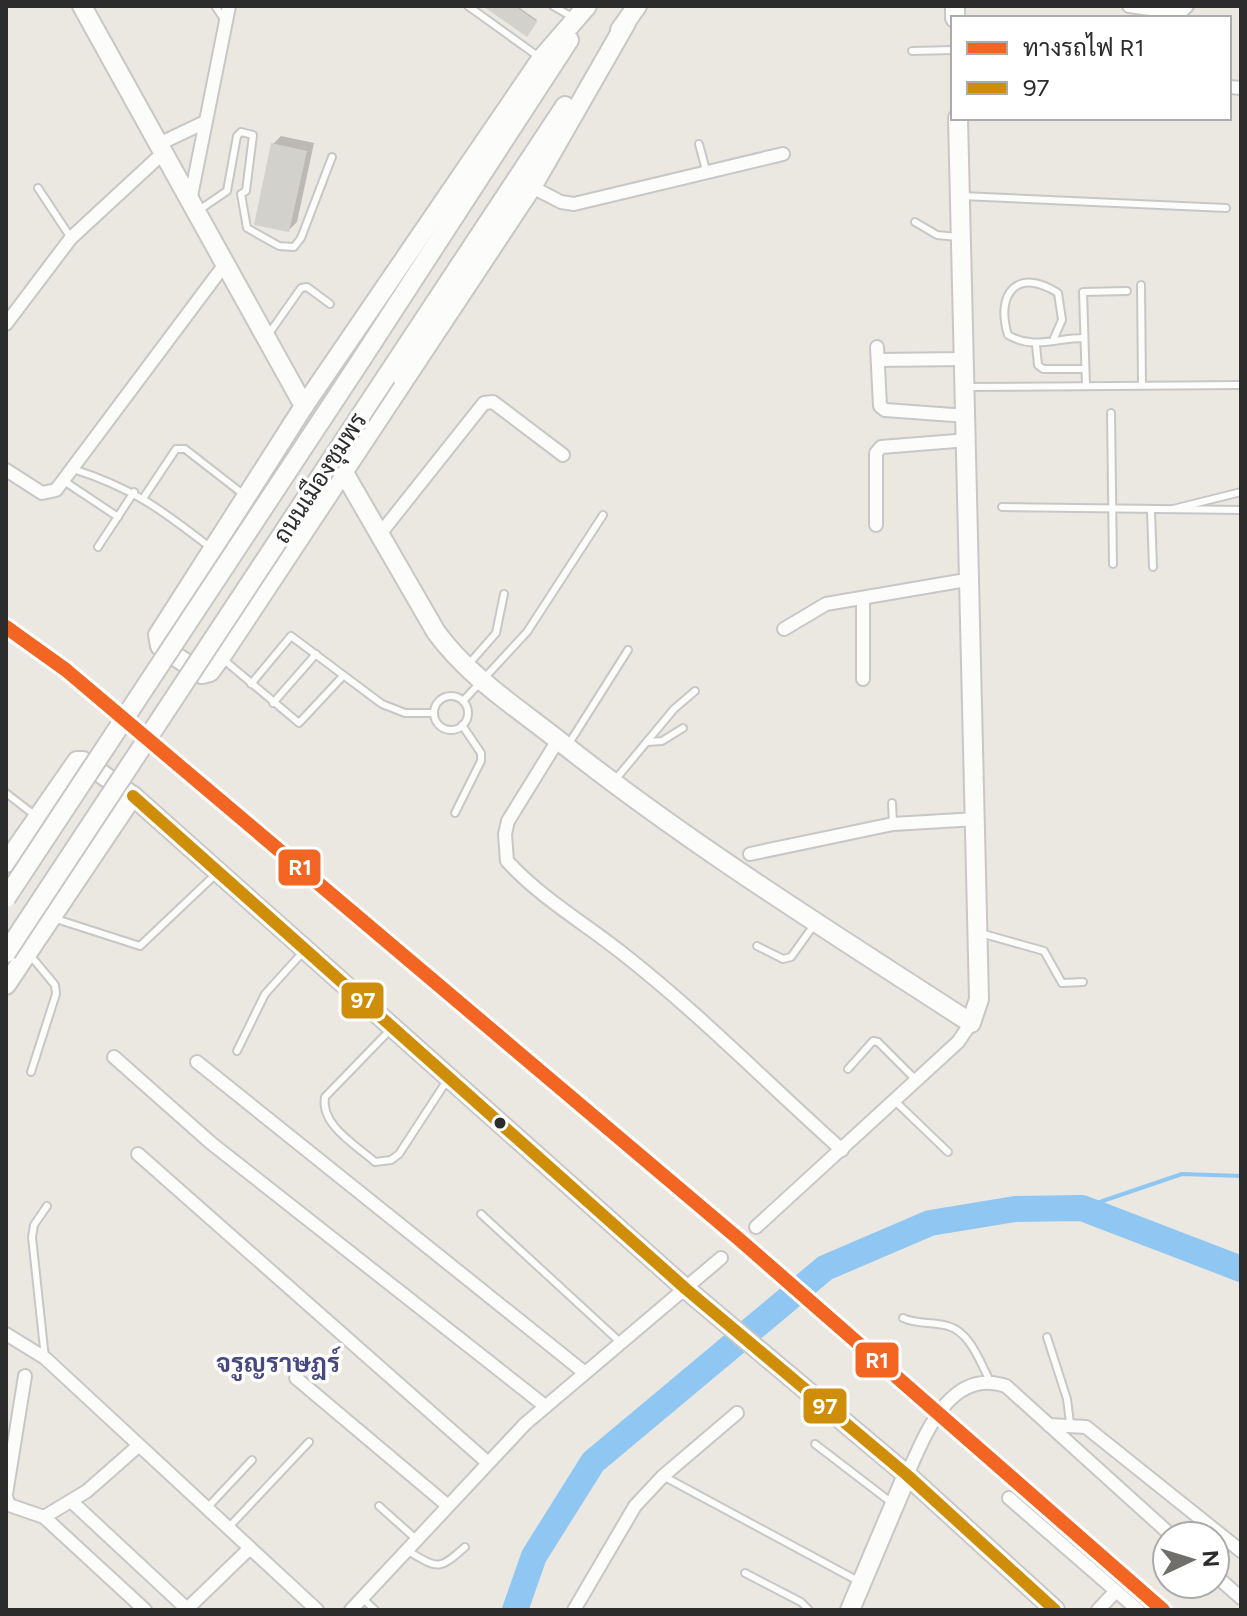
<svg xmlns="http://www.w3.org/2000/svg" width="1247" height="1616" font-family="Figtree,Sarabun,sans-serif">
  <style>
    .shadow { fill: #0003 }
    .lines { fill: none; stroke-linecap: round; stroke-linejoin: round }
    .stream { stroke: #8fc7f2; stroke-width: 4 }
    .river { stroke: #8fc7f2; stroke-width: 26 }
    .building { fill: #d3d1cc }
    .lane-casing { stroke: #c8c7c7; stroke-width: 10 }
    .street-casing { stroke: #c8c7c7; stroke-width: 16 }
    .secondary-casing { stroke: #c8c7c7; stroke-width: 22 }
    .lane { stroke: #fcfcfa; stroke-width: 6 }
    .street { stroke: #fcfcfa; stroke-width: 12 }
    .secondary { stroke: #fcfcfa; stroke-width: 18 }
    .secondary-bridge-casing { stroke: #c8c7c7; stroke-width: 22; stroke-linecap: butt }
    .secondary-bridge { stroke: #fcfcfa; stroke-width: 18 }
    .bus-1-casing { stroke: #fff; stroke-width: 18 }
    .bus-1 { stroke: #ce8e09; stroke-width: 12 }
    .rail-1-casing { stroke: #fff; stroke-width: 20 }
    .rail-1 { stroke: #f26522; stroke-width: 14 }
    .bus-dot { fill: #2c2c2c; stroke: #fff; stroke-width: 3 }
    .labels { text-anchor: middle; stroke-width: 7; stroke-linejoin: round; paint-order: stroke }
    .street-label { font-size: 24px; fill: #2c2c2c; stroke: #fff }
    .neighbourhood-label { font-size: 26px; font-weight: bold; fill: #474881; stroke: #fff }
    .line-badge { stroke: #fff; stroke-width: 3 }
    .badge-label { font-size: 22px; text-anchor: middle; font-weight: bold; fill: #fff }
  </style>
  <rect width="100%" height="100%" fill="#ebe8e1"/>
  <g class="shadow">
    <polygon points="486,6 517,6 537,20 527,34"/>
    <polygon points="281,136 314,143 297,222 289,230 273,144"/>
  </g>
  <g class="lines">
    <polyline class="stream" points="1082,1208 1182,1174 1241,1176"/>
    <polyline class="river" points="515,1610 534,1556 593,1462 825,1268 930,1223 1015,1209 1082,1208 1241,1269"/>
  </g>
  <g class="building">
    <polygon points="483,6 515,6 537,22 527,37"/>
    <polygon points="271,143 307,151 289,232 254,225"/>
  </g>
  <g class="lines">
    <g class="lane-casing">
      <g id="lane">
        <polyline points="215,6 224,19"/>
        <polyline points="468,6 539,57"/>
        <polyline points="553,6 574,18"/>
        <polyline points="912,51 953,50"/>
        <polyline points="699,144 707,174"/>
        <polyline points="38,188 71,238"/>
        <polyline points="962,196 1226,208"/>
        <polyline points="199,210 227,191 237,136 241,132 253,135 246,191 241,194 247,228 279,246 294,247 301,238 332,157"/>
        <polyline points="915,222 937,235 958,237"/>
        <polyline points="1141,285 1142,385"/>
        <polyline points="268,335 301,288 307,287 330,304"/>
        <path d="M1054 338 1062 320 1058 293C1018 267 995 293 1008 335 1033 350 1056 338 1084 338"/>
        <polyline points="1036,345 1038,365 1043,369 1085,369"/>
        <polyline points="1086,386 1083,292 1127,291"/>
        <polyline points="969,387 1241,385"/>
        <polyline points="1111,413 1113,564"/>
        <path d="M73 469C133 488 162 510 211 548"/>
        <polyline points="64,481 118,517"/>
        <polyline points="144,497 176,449 185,449 243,494"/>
        <polyline points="1002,507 1241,510"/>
        <polyline points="1173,509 1241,492"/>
        <polyline points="1151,511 1153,567"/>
        <polyline points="98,547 134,492"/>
        <polyline points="224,660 299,723 343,676"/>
        <polyline points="468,665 496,633 504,594"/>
        <polyline points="251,684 291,636 382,704 405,713 434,713"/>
        <circle cx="451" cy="713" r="17"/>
        <polyline points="463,701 527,632 603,515"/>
        <polyline points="273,703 316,654"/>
        <polyline points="647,742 662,741 683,728"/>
        <polyline points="568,745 628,650"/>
        <polyline points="615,780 674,709 695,691"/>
        <polyline points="6,793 37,817"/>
        <polyline points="892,803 893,824"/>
        <polyline points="455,813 481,761 481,753 462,725"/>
        <polyline points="53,918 140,946 216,874"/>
        <polyline points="980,933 1044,951 1062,983 1083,982"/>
        <polyline points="757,946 783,959 791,957 814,925"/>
        <polyline points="30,955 55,985 56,994 31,1072"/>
        <path d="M390 1030 325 1097C320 1125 356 1145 375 1162L391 1160 399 1154 446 1082"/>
        <polyline points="237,1051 265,994 303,952"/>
        <polyline points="848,1069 873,1041 878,1042 916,1080"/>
        <polyline points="895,1101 948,1152"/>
        <polyline points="481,1214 620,1342"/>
        <path d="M903 1318C918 1325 932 1321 948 1326 970 1332 980 1362 990 1381"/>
        <polyline points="1047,1337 1067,1399 1070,1423"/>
        <polyline points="45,1358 32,1237 34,1225 47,1206"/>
        <polyline points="815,1444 892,1503"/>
        <polyline points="663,1476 860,1582"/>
        <polyline points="379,1506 416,1539"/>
        <polyline points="208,1507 252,1460"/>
        <polyline points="229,1527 309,1442"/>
        <path d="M406 1550C438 1568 437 1572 465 1547"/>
        <polyline points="745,1573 801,1602 809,1610"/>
        <polyline points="362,1598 375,1610"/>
      </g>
    </g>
    <g class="street-casing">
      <g id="street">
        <polyline points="1129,6 1180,13 1187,6"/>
        <polyline points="1229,87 1241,88"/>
        <polyline points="159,144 203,123"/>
        <polyline points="532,187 561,202 574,204 783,154"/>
        <polyline points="190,201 229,6"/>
        <polyline points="6,324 71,238 163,153"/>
        <polyline points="877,347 880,406 885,410 967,416"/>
        <polyline points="878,360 965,359"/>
        <polyline points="6,470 42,493 56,490 225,264"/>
        <polyline points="876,525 876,453 881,447 968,440"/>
        <polyline points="380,534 484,403 493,402 563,455"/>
        <polyline points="863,598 863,679"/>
        <polyline points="784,629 826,604 972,579"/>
        <path d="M558 740 508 821 505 834 507 861C541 898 583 922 622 953 699 1013 769 1085 842 1150"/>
        <polyline points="750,854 893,824 977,819"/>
        <polyline points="114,1057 211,1143 545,1406"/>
        <polyline points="197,1062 585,1373"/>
        <polyline points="138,1154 487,1462"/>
        <polyline points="756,1227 958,1042 971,1023"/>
        <polyline points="6,1334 45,1358 317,1610"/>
        <polyline points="296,1378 447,1505"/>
        <polyline points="1049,1425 1086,1427 1241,1551"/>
        <path d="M907 1475C925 1435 950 1367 1006 1386L1172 1536"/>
        <polyline points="6,1494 25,1376"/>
        <polyline points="6,1497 9,1505 44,1517 145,1610"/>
        <polyline points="1009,1498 1138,1610"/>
        <polyline points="71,1501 187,1609 249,1549"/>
        <polyline points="44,1517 87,1491 137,1447"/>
        <polyline points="1215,1575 1241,1598"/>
        <polyline points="351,1610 525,1424 721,1258"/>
        <polyline points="574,1610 635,1506 663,1476 737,1413"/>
        <polyline points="1098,1610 1116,1591"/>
      </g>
    </g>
    <g class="secondary-casing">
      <g id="secondary">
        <polyline points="82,6 304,406"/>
        <polyline points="587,6 541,59 304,406 158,635 160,646 202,674 210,672 221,657 532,187 626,23"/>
        <polyline points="955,6 955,18"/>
        <polyline points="620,30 637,6"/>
        <polyline points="361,360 569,40"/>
        <polyline points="386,377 565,106"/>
        <path d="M343 471 436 632C469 677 515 706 558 740 689 844 831 932 971 1023L979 999 958 118"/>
        <polyline points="133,796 686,1289 907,1475 1055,1610"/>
        <polyline points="6,863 77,761 83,761 133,796 6,985"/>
        <polyline points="850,1610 907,1475"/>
      </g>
    </g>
    <use href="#lane" class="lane"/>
    <use href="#street" class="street"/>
    <use href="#secondary" class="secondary"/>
    <g class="secondary-bridge-casing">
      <g id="secondary-bridge">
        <polyline points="6,898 361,360"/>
        <polyline points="6,953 386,377"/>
      </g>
    </g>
    <use href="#secondary-bridge" class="secondary-bridge"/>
    <g class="bus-1-casing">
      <polyline id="bus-1" points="133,796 686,1289 907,1475 1055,1610"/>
    </g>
    <use href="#bus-1" class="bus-1"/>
    <g class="rail-1-casing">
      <polyline id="rail-1" points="6,627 66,670 740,1240 1163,1610"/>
    </g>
    <use href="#rail-1" class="rail-1"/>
  </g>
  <circle class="bus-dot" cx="500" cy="1123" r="7"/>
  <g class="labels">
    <g class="street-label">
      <text transform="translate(320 478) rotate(-57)" y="8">ถนนเมืองชุมพร</text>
    </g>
    <g class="neighbourhood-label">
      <text x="278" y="1372">จรูญราษฎร์</text>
    </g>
  </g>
  <g class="line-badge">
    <rect x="277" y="848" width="45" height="39" rx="8" fill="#f26522"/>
    <rect x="340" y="981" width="45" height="39" rx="8" fill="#ce8e09"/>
    <rect x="854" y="1341" width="46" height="38" rx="8" fill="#f26522"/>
    <rect x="802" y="1387" width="46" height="38" rx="8" fill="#ce8e09"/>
  </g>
  <g class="badge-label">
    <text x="300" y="875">R1</text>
    <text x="363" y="1008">97</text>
    <text x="877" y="1368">R1</text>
    <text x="825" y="1414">97</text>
  </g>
  <rect width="1247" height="1616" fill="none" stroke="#2c2c2c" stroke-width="16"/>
  <rect x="951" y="16" width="280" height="104" fill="#ffffff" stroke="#ababab" stroke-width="2"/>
  <rect x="967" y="42" width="40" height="12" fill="#f26522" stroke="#ababab" stroke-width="2"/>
  <text x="1023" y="56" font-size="24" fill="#2c2c2c">ทางรถไฟ R1</text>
  <rect x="967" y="82" width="40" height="12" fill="#ce8e09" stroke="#ababab" stroke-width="2"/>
  <text x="1023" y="96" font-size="24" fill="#2c2c2c">97</text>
  <g transform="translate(1191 1560) rotate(86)"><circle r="38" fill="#ffffff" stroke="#ababab" stroke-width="2"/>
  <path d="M0-6L14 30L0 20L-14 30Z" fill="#6f6e6b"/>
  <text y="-12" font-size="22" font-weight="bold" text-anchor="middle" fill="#2c2c2c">N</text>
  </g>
</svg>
